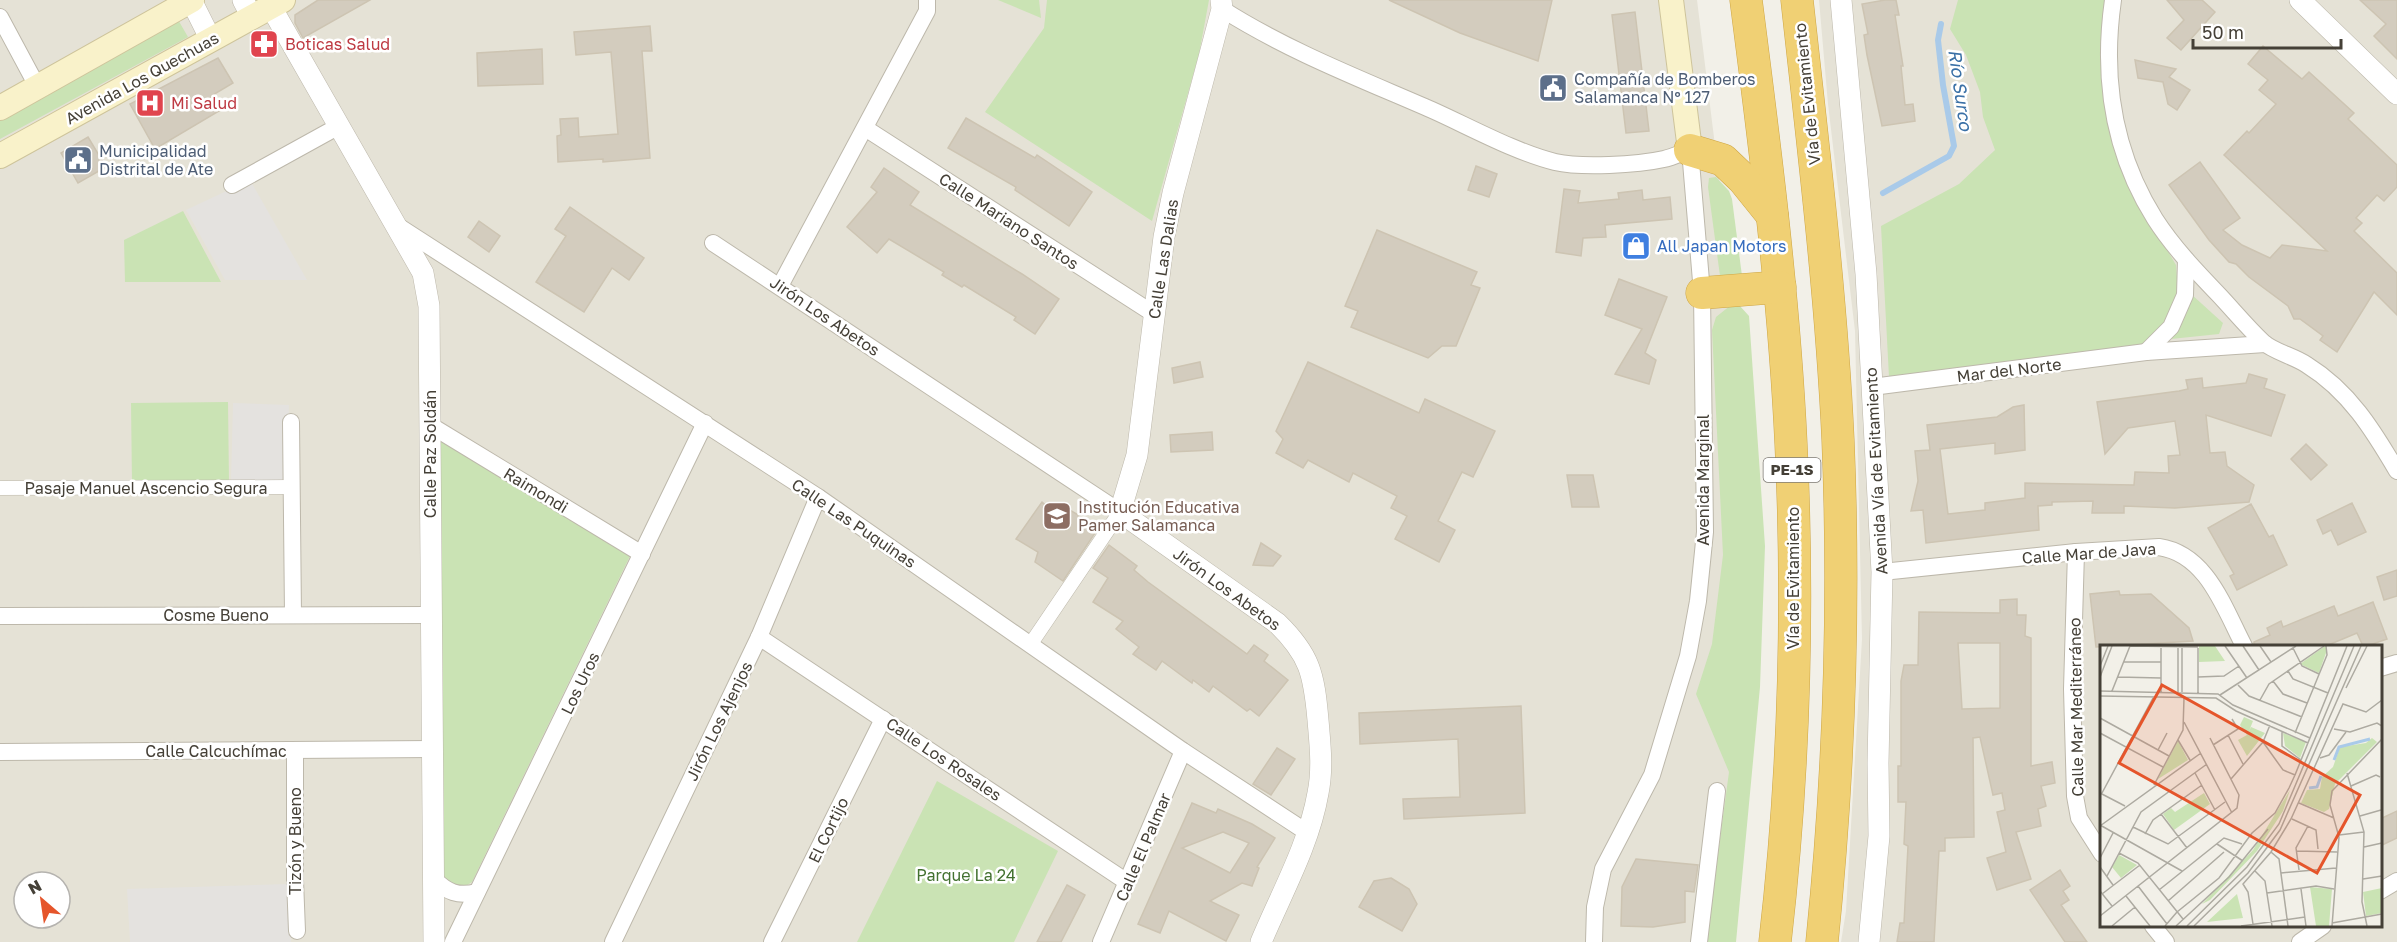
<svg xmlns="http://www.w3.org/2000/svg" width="2397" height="942" font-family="'Golos Text',sans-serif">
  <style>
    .residential { fill: #e5e2d6; fill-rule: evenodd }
    .green { fill: #cae3b4 }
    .parking { fill: #e4e2df }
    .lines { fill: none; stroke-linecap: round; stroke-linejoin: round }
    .stream { stroke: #a9cae9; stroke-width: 6 }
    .building { fill: #d3ccbe; stroke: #cdc4b2; stroke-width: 1.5; fill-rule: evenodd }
    .pedestrian-casing { stroke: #bdb8ab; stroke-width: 15 }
    .minor-casing { stroke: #bdb8ab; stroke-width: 18 }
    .tertiary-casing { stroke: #bdb8ab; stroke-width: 22 }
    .secondary-casing { stroke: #cec49b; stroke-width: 26 }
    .motorway-casing { stroke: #cea645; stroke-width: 33 }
    .pedestrian { stroke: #fff; stroke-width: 14 }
    .minor { stroke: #fff; stroke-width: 16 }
    .tertiary { stroke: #fff; stroke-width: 21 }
    .secondary { stroke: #f9f2ca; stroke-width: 24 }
    .motorway { stroke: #f0d074; stroke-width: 32 }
    .labels { text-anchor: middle; stroke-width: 5; stroke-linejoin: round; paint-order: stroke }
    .shield { fill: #fff; stroke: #7d7973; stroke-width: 1.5 }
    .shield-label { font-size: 15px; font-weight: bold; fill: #454037 }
    .health-label { font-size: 16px; fill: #be3a42; stroke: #fff; text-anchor: start }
    .street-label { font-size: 16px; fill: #454037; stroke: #fff }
    .service-label { font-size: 16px; fill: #4e5e75; stroke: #fff; text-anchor: start }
    .shop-label { font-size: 16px; fill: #366cbe; stroke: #fff; text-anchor: start }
    .education-label { font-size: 16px; fill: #785e54; stroke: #fff; text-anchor: start }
    .park-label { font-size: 16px; fill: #437130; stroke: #fff }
    .water-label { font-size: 18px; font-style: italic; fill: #3a70a6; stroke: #fff }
    .inset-river { fill: none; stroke: #a9cae9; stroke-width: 3 }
    .inset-road { fill: none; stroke: #adaaa1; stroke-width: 1.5 }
    .view { fill: #e5552b; fill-opacity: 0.15; stroke: #e5552b; stroke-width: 3 }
    .inset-edge { fill: none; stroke: #454037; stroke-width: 3 }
  </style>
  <rect width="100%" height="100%" fill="#f2f0e8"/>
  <g class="residential">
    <path d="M0 0H1697L1729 259 1742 756 1719 942H0ZM24 882H60V918H24Z"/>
    <path d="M1819 0H2397V942H1841L1846 911 1862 639 1855 331 1828 104ZM2102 646H2380V926H2102Z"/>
  </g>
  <g class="green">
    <polygon points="998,0 1039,0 1041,18"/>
    <polygon points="1047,0 1209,0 1199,54 1152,221 985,112 1044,28"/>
    <polygon points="1958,0 2107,0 2104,76 2160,238 2176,265 2178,289 2165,323 2146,346 2129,351 1889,377 1881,226 1959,184 1995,150 1983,117 1980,92 1966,55 1950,29"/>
    <polygon points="177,18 188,37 0,139 0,117"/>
    <polygon points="1716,177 1729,191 1732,199 1742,276 1720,276 1708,187 1709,178"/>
    <polygon points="183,211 221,282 125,282 124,240"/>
    <polygon points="2191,294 2223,323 2219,334 2171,339"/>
    <polygon points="1731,305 1739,305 1749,316 1765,546 1760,687 1736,942 1706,942 1729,772 1696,694 1712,644 1723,555 1712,330 1716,317"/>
    <polygon points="228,402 229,483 132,484 131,403"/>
    <polygon points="436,438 630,556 472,882 466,886 449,885 443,876"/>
    <polygon points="937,781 1058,851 1014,942 857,942"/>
  </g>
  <g class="parking">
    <polygon points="250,180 307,280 225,280 186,210"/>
    <polygon points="233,403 289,405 287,482 231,482"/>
    <polygon points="288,884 291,942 130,942 127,889"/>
  </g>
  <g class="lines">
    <polyline class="stream" points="1883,193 1949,156 1954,146 1943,85 1938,40 1941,24"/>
  </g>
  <g class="building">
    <polygon points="318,0 370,0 303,38 295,23 295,15"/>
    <polygon points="1389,0 1552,0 1538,61 1460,33"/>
    <polygon points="1885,0 1896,0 1899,15 1895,15 1903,66 1901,66 1905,105 1913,104 1915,121 1882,126 1867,55 1864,35 1868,34 1862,4"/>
    <polygon points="2167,0 2202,0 2215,12 2181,50 2167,38 2184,20"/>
    <polygon points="2360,0 2397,0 2397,59 2374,36 2386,24"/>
    <polygon points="1635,12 1649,131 1626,133 1612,15"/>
    <polygon points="650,26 652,51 642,51 650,158 603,162 603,159 558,162 557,136 561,135 560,119 578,118 579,137 618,134 611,52 576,55 574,32"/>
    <polygon points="2263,46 2302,79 2309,72 2354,113 2348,119 2397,165 2397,187 2384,201 2377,195 2356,218 2362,223 2354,231 2397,273 2397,315 2374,292 2337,352 2320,340 2323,336 2300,319 2294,319 2288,306 2249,277 2236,264 2229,262 2209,240 2169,185 2200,162 2240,218 2223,230 2242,245 2270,258 2282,245 2327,251 2224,155 2247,131 2249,133 2276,104 2259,90 2268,80 2248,64"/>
    <polygon points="542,49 543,84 478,86 477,53"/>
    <polygon points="218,58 233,83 211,96 219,111 155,149 130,104"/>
    <polygon points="2135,60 2176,69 2169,77 2190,90 2177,110 2168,104 2163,82 2138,78"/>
    <polygon points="966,118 1035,158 1037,155 1092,192 1069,226 1015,190 1016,187 948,148"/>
    <polygon points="88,137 106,167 78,183 61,153"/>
    <polygon points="1476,166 1497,174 1489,197 1468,190"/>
    <polygon points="884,168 919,192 910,205 1022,274 1059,299 1035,334 1014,320 1016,317 964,285 962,287 942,275 944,272 889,239 877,253 847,227 877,192 871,187"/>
    <polygon points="1564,189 1580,191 1578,203 1619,199 1618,193 1642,190 1643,200 1670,197 1672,219 1605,225 1606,237 1583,238 1581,256 1556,252"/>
    <polygon points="570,207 644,258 629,280 612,268 584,312 536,282 566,236 555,229"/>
    <polygon points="479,221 500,236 489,252 468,237"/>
    <polygon points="1377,230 1477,272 1471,285 1480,288 1456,346 1442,346 1428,358 1351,327 1358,311 1345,306"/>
    <polygon points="1619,279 1667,297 1645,353 1656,360 1649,384 1615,374 1642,329 1605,315"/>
    <polygon points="1200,362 1203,377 1174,383 1172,368"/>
    <polygon points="1308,362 1419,413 1425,399 1495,431 1473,477 1462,472 1438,521 1455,530 1439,562 1395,539 1407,516 1391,508 1397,496 1353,473 1349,482 1308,460 1303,468 1276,453 1283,439 1276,431"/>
    <polygon points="2249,374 2267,379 2264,388 2285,395 2271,436 2206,415 2210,453 2225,452 2227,466 2254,485 2249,502 2175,508 2124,506 2124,513 2092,513 2093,501 2052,502 2052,505 2038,506 2039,530 1926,543 1923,510 1911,511 1918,481 1915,451 1930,450 1927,425 1997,417 2013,407 2024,405 2025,450 1995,454 1995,443 1940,449 1948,514 1985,510 1985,503 2025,498 2025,483 2134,485 2135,472 2169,473 2168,456 2180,455 2175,421 2128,428 2105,454 2097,402 2179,391 2188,389 2186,380 2202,378 2203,388 2246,383"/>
    <polygon points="1212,432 1213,450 1171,452 1170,435"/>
    <polygon points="2306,444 2327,465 2311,480 2291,459"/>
    <polygon points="1567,475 1593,475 1599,507 1572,507"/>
    <polygon points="1042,502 1062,519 1068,509 1099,527 1063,581 1035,562 1038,552 1016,539"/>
    <polygon points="2352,503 2366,532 2338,545 2331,530 2323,534 2317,520"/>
    <polygon points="2251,504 2269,537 2273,535 2287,565 2237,590 2230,576 2234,574 2208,528"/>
    <polygon points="1261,543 1281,556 1273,566 1253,565"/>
    <polygon points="1109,545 1137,566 1134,570 1148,582 1247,654 1254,645 1268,655 1264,661 1288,680 1259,716 1250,709 1247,711 1213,686 1209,692 1193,680 1192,683 1162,661 1156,670 1133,654 1139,647 1116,629 1123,621 1093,602 1108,578 1093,568"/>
    <polygon points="2397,570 2397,596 2384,600 2377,577"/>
    <polygon points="2119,591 2120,595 2151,594 2189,628 2193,641 2096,647 2090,594"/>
    <path d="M2017 599V615H2026L2025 636 2031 638V766L2052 762 2055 783 2041 786 2046 806 2038 809 2041 826 2016 832 2031 879 1997 890 1987 858 2006 852 1997 812 2005 810 2002 793 1993 795 1980 737 1973 738 1974 837 1945 838V851H1939L1934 942H1897L1900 923H1904L1908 846 1904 844 1906 802H1898V766H1901V681L1904 665H1918L1919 612 2000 613V600ZM1958 643H2000V708L1962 709Z"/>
    <polygon points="2373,602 2387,639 2367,646 2363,646 2357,633 2326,646 2254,646 2254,642 2270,635 2267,628 2281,621 2283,627 2334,606 2338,616"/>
    <polygon points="1521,706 1525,813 1404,819 1403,799 1460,797 1458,739 1360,744 1359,713"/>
    <polygon points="1277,748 1295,759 1271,795 1253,784"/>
    <path d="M1192 803 1216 813 1218 809 1252 824 1275 838 1257 867 1259 868 1252 886 1242 883 1210 901 1239 915 1226 941 1169 911 1160 933 1138 924ZM1223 832 1249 843 1230 873 1182 848Z"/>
    <polygon points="2397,811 2397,838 2380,846 2380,819"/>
    <polygon points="1636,859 1698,865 1694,892 1685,891 1685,922 1653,927 1621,926 1622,887"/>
    <polygon points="2060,870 2070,886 2063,891 2069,900 2061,905 2087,942 2065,942 2030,890"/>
    <polygon points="1391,878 1409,889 1417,904 1402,931 1359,907 1374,881"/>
    <polygon points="1067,885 1085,895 1061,942 1037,942"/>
  </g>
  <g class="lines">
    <g class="pedestrian-casing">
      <g id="pedestrian">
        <polyline points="0,488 292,487"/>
        <polyline points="1030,645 1120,512"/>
      </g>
    </g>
    <g class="minor-casing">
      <g id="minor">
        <path d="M2113 0C2102 77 2113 152 2155 219 2173 247 2196 271 2219 295 2234 311 2247 327 2263 342 2274 352 2294 356 2307 365 2349 391 2373 430 2397 471"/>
        <path d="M1222 9C1288 51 1361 79 1432 110 1470 127 1515 152 1555 162 1581 168 1637 165 1664 159 1673 157 1681 153 1690 150L1702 293 1705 532 1698 601 1688 656 1652 775 1603 869 1595 907 1594 942"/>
        <polyline points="0,17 37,86"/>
        <polyline points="865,128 1154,314"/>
        <polyline points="232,185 339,126"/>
        <polyline points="398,226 818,497 1183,751 1308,833"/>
        <polyline points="713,243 1120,512"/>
        <polyline points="780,286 927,11 927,0"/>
        <polyline points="2146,352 2171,327 2185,295 2186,260"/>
        <polyline points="1872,387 2146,352 2265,344"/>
        <polyline points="291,422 293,615"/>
        <polyline points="430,425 642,554"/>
        <polyline points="2076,552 2072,689 2075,796 2079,818 2102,854"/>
        <path d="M1882 572 2076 552 2159 547C2207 554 2224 608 2244 646"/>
        <polyline points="0,616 432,615"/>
        <polyline points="759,637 1127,882"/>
        <polyline points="2380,668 2397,663"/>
        <polyline points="295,750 295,880 297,931"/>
        <polyline points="0,752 433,749"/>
        <path d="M434 879C447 892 458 897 477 892"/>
        <polyline points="2380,891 2397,881"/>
        <polyline points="2153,926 2166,942"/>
        <polyline points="453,942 705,423"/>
        <polyline points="613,942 759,637 818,497"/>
        <polyline points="772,942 883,719"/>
        <polyline points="1101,942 1183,751"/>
        <polyline points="1699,942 1717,791"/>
        <polyline points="2300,942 2323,926"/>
      </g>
    </g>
    <g class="tertiary-casing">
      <g id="tertiary">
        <polyline points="191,0 211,40"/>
        <polyline points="243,0 252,17"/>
        <path d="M1221 0 1222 9 1173 193 1164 237 1137 455 1120 512 1277 623C1310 655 1314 674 1318 720 1320 744 1323 769 1318 793 1309 845 1281 894 1261 942"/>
        <polyline points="1841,0 1866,274 1882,572 1878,763 1879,836 1869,942"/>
        <polyline points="2300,0 2397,94"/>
        <polyline points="271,7 423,273 429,306 434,942"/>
      </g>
    </g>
    <g class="secondary-casing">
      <g id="secondary">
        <polyline points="1671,0 1690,150"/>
        <polyline points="0,108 192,0"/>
        <polyline points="0,156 283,0"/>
      </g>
    </g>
    <g class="motorway-casing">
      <g id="motorway">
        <path d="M1746 0C1765 147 1784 296 1791 444 1799 610 1794 777 1775 942"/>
        <path d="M1797 0C1813 146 1831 292 1838 440 1845 608 1839 775 1822 942"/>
        <polyline points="1690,150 1723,160 1743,179 1772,215"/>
        <polyline points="1702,293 1780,287"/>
      </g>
    </g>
    <use href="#pedestrian" class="pedestrian"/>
    <use href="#minor" class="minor"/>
    <use href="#tertiary" class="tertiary"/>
    <use href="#secondary" class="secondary"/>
    <use href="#motorway" class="motorway"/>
  </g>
  <defs>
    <g id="pharmacy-square" transform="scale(1.5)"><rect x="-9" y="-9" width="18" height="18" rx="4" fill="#e0444e" stroke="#fff"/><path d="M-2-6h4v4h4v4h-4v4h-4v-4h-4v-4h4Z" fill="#fff"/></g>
    <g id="civic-square" transform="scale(1.5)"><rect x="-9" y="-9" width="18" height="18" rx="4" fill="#5c6f8a" stroke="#fff"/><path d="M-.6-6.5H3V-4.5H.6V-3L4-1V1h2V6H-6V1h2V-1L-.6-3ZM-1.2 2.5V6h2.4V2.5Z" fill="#fff"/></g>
    <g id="hospital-square" transform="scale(1.5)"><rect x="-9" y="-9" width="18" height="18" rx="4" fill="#e0444e" stroke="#fff"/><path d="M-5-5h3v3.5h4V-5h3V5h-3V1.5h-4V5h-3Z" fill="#fff"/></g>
    <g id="shop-square" transform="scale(1.5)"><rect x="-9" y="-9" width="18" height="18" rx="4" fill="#3f7fe0" stroke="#fff"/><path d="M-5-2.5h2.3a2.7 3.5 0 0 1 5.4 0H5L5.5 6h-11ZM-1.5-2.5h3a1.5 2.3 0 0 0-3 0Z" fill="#fff"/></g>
    <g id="school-square" transform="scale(1.5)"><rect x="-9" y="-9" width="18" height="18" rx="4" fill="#8d6e63" stroke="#fff"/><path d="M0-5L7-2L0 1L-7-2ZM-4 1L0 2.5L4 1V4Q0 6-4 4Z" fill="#fff"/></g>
  </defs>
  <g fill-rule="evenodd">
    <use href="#pharmacy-square" x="264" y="44"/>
    <use href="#civic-square" x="1553" y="88"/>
    <use href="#hospital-square" x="150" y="103"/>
    <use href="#civic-square" x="78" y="160"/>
    <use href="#shop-square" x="1636" y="246"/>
    <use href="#school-square" x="1057" y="516"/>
  </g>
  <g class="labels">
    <rect class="shield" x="1763.5" y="458" width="57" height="24" rx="4.5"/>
    <g class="shield-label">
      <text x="1792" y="475">PE-1S</text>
    </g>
    <g class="health-label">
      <text x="285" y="50">Boticas Salud</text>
      <text x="171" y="109">Mi Salud</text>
    </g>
    <g class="street-label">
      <text transform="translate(142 78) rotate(-29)" y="6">Avenida Los Quechuas</text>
      <text transform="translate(1807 94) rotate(-96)" y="6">Vía de Evitamiento</text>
      <text transform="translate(1009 221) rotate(33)" y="6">Calle Mariano Santos</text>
      <text transform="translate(1163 259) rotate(-81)" y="6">Calle Las Dalias</text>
      <text transform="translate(825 316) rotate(34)" y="6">Jirón Los Abetos</text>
      <text transform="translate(2009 370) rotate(-7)" y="6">Mar del Norte</text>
      <text transform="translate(430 454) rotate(-90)" y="6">Calle Paz Soldán</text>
      <text transform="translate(1876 471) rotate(-93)" y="6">Avenida Vía de Evitamiento</text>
      <text transform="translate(1703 480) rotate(-90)" y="6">Avenida Marginal</text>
      <text x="146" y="494">Pasaje Manuel Ascencio Segura</text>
      <text transform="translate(536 490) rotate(31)" y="6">Raimondi</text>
      <text transform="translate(854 523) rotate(34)" y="6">Calle Las Puquinas</text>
      <text transform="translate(2089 553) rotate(-4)" y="6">Calle Mar de Java</text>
      <text transform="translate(1793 578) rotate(-90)" y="6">Vía de Evitamiento</text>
      <text transform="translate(1227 589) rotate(36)" y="6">Jirón Los Abetos</text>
      <text x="216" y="621">Cosme Bueno</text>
      <text transform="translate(580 683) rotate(-64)" y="6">Los Uros</text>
      <text transform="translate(2076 707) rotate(-91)" y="6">Calle Mar Mediterráneo</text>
      <text transform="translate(719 721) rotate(-64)" y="6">Jirón Los Ajenjos</text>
      <text x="216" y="757">Calle Calcuchímac</text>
      <text transform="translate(944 759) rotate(34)" y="6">Calle Los Rosales</text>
      <text transform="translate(828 830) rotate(-64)" y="6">El Cortijo</text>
      <text transform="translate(295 841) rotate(-90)" y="6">Tizón y Bueno</text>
      <text transform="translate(1143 847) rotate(-67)" y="6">Calle El Palmar</text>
    </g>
    <g class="service-label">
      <text x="1574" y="85">Compañía de Bomberos<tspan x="1574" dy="18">Salamanca Nº 127</tspan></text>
      <text x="99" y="157">Municipalidad<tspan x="99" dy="18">Distrital de Ate</tspan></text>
    </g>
    <g class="shop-label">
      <text x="1657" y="252">All Japan Motors</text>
    </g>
    <g class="education-label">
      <text x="1078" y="513">Institución Educativa<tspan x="1078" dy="18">Pamer Salamanca</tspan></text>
    </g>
    <g class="park-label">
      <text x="966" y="881">Parque La 24</text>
    </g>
    <g class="water-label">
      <text transform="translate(1960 90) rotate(82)" y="6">Río Surco</text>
    </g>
  </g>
  <g transform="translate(2100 645)">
    <rect width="282" height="282" fill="#f2f0e8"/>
    <path d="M99 1H115L125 16 99 17ZM225 1 227 5 219 28 200 19ZM144 72 153 76 149 86 151 82 165 88 147 111 138 95 147 90 140 80ZM183 88 206 97 200 113 185 101ZM272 93 277 97 235 139 229 164 224 167 201 158 207 145 220 144 222 132 233 122 240 102 266 98ZM78 96 88 115 58 134ZM190 145 183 166 157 206 110 255 102 259 153 205ZM104 148 110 159 74 185 63 169 71 163 75 167ZM19 210 37 220 21 233 12 222ZM210 242 232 244 229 281H216ZM282 243V268L266 271 263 247ZM137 249 143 273 107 277Z" fill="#cae3b4"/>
    <path class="inset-river" d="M234 115 239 102 270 94M209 143 217 142 221 131"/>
    <path class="inset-road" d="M125 1 147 33M143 1 159 25M160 1 171 17M82 3V47M98 3V49M193 3 202 21 219 29M24 17H61M0 21 8 1M188 26 193 34 228 48M0 32 12 1M18 32 61 33M98 32 124 31 139 21M173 36 183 49 207 58M138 40 149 51 202 72M246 43 267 1M0 46 118 49 133 60 210 93M12 46 30 1 98 2M61 47V3M78 47V3M120 50 196 1M0 51 116 53 136 66 208 98M160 55 169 39 224 1M0 73 69 111M84 77 132 168M234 84 250 87 277 78 282 81M182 86V101L201 115M0 88 63 122M195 88 227 10 226 1M128 90 143 119M78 95 90 115M113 100 138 84 132 74M58 105 67 88M220 113 229 110 246 87M95 128 115 165M247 128 264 187 262 257 267 281M195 130 247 1M131 134 163 97 170 80M54 140 83 85 84 53M251 141 276 130 280 132M0 148 25 161M2 148 53 53M199 158 234 173M61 169 87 203M260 171 281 165M192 174 216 185 218 204M0 180 82 226M0 181 101 108M33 182 68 199 125 157M45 189 53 175 102 140M239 190 264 187M117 199 143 216M264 202 282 198M197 206 237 207M171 207 179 214 188 281M19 208 38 218 83 274M0 213 13 188M0 222 13 240M199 225 196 203 208 181M155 226 165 236 172 281M181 228 236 223M7 231 41 167 107 119M263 234 282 231M38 241 67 279M201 244 206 281M59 245 124 193 142 199M0 246 12 261M167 248 216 241 234 244M2 249 40 220M26 251 50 281M68 256 124 207M77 267 119 233 152 188 175 168 189 143 195 130 183 125 163 97M0 271 137 163 139 150 110 93M232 278 282 269M153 279 148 247 143 239 171 207 191 174 243 59 266 67 282 55M12 281 35 262M65 281 77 267M76 281 129 232 168 184M87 281 147 222 179 179 254 1M94 281 148 228 180 185 261 1M141 281 205 272M232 281 239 192 230 160 232 146 282 94"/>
    <path class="view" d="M62 40 260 150 217 228 19 118Z"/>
    <rect width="282" height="282" class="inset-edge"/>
  </g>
  <g transform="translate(42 900) rotate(331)"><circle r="28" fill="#ffffff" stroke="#b5b3af" stroke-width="1.5"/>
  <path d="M0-4.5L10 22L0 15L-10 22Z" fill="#e5552b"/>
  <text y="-9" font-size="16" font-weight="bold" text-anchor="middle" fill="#454037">N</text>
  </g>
  <path d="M2193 39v9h148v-9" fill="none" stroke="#454037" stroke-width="3"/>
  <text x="2202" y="39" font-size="18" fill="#454037" stroke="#ffffff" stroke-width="4.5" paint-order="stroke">50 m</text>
</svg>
